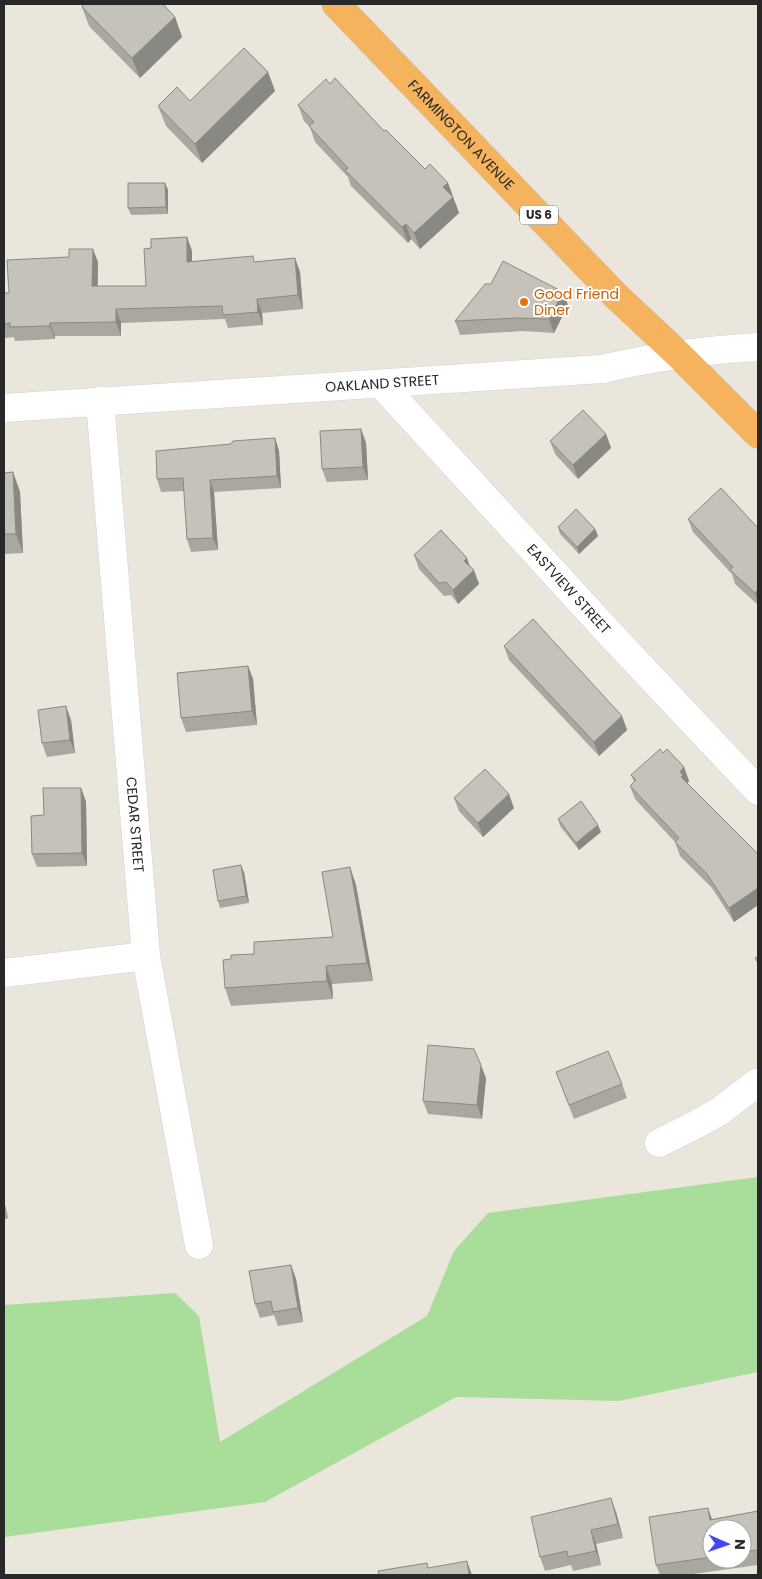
<svg xmlns="http://www.w3.org/2000/svg" width="762" height="1579" font-family="Poppins,sans-serif">
  <style>
    .green { fill: #a8de9a }
    .lines { fill: none; stroke-linecap: round; stroke-linejoin: round }
    .minor-casing { stroke: #d0d1e1; stroke-width: 29 }
    .highway-casing { stroke: #c7c7c7; stroke-width: 29 }
    .minor { stroke: #fff; stroke-width: 28 }
    .highway { stroke: #f4b35c; stroke-width: 28 }
    .wall { fill: #a9a7a0; fill-rule: evenodd }
    .shaded-wall { fill: #8a8882 }
    .building { fill: #c5c2ba; stroke: #8a8882 }
    .food-dot { fill: #e8710a; stroke: #fff; stroke-width: 2 }
    .labels { text-anchor: middle; stroke-width: 4; stroke-linejoin: round; paint-order: stroke }
    .shield { fill: #fff; stroke: #686868; stroke-width: 1 }
    .shield-label { font-size: 12px; font-weight: bold; fill: #282828 }
    .street-label { font-size: 14px; fill: #282828; stroke: #fff }
    .food-label { font-size: 14px; fill: #c56008; stroke: #fff; text-anchor: start }
  </style>
  <rect width="100%" height="100%" fill="#eae6db"/>
  <polygon class="green" points="758,1177 758,1372 619,1401 456,1397 265,1502 4,1537 4,1305 175,1293 199,1316 220,1442 427,1316 454,1251 488,1213"/>
  <g class="lines">
    <g class="minor-casing">
      <g id="minor">
        <path id="s1" d="M381 384 612 636 758 791"/>
        <path id="s2" d="M100 401 146 956 199 1245"/>
        <path id="s3" d="M4 408 602 369C653 357 706 350 758 347"/>
        <polyline points="4,973 146,956"/>
        <polyline points="659,1143 697,1124 720,1111 758,1082"/>
      </g>
    </g>
    <g class="highway-casing">
      <g id="highway">
        <path id="s4" d="M336 4 615 295 679 355 758 434"/>
      </g>
    </g>
    <use href="#minor" class="minor"/>
    <use href="#highway" class="highway"/>
  </g>
  <g class="wall">
    <polygon points="82,7 175,17 182,37 140,78 89,26"/>
    <polygon points="268,72 275,91 202,163 166,126 158,106 190,101"/>
    <polygon points="330,84 384,131 425,169 448,183 459,213 420,249 411,239 408,243 351,186 348,177 315,142 310,127 304,121 298,105"/>
    <polygon points="165,183 168,190 168,214 131,215 128,208"/>
    <polygon points="187,237 192,251 192,262 255,262 295,258 300,272 303,309 262,313 263,325 228,328 225,319 121,323 121,336 55,336 55,339 15,341 14,337 4,338 4,293 9,293 98,262 98,286 146,286 151,248"/>
    <polygon points="568,305 554,333 523,331 460,335 455,321"/>
    <polygon points="361,429 366,443 368,480 327,482 322,469"/>
    <polygon points="606,434 611,448 578,479 555,454 550,441"/>
    <polygon points="275,438 279,451 281,488 214,492 218,550 191,552 187,539 184,491 161,492 157,479 231,444"/>
    <polygon points="13,472 20,492 23,553 4,554 4,473"/>
    <polygon points="688,519 758,528 758,605 735,584 732,574 693,532"/>
    <polygon points="558,527 595,529 598,536 579,554 560,534"/>
    <polygon points="414,555 470,566 479,584 458,604 451,595 444,596 419,569"/>
    <polygon points="504,646 622,716 627,730 599,756 509,660"/>
    <polygon points="248,666 253,679 257,725 186,732 181,718"/>
    <polygon points="71,720 75,753 47,757 42,743"/>
    <polygon points="663,753 684,767 689,781 687,783 758,854 758,905 734,922 712,888 680,856 675,842 635,799 630,786 634,782 631,775"/>
    <polygon points="81,788 86,802 87,866 37,867 32,854 44,815"/>
    <polygon points="454,798 514,808 483,837 459,811"/>
    <polygon points="558,819 601,832 579,850 560,826"/>
    <polygon points="350,867 356,885 373,981 332,984 333,999 231,1006 225,988 231,959 333,937"/>
    <polygon points="244,872 249,903 220,908 218,901"/>
    <polygon points="556,1072 622,1084 627,1098 574,1119"/>
    <polygon points="486,1078 482,1119 428,1114 423,1101"/>
    <polygon points="4,1201 8,1218 4,1220"/>
    <polygon points="291,1265 296,1279 303,1322 278,1326 274,1315 260,1318 255,1304"/>
    <path d="M758 1511V1565L686 1575H660L656 1565 712 1519ZM712 1529H742V1559H712Z"/>
    <polygon points="616,1512 623,1538 596,1544 601,1565 573,1571 571,1565 545,1571 540,1557"/>
  </g>
  <g class="shaded-wall">
    <polygon points="175,17 182,37 140,78 132,58"/>
    <polygon points="268,72 275,91 202,163 195,144"/>
    <polygon points="165,183 168,190 168,214 166,207"/>
    <polygon points="448,183 459,213 420,249 414,233 443,187"/>
    <polygon points="406,224 411,239 408,243 402,227"/>
    <polygon points="187,237 192,251 192,276 187,262"/>
    <polygon points="93,249 98,262 97,300 92,286"/>
    <polygon points="295,258 300,272 303,309 298,295"/>
    <polygon points="563,292 568,305 554,333 549,319"/>
    <polygon points="257,299 262,313 263,325 258,312"/>
    <polygon points="116,309 121,323 121,336 116,322"/>
    <polygon points="50,323 55,336 55,339 50,326"/>
    <polygon points="361,429 366,443 368,480 363,467"/>
    <polygon points="606,434 611,448 578,479 573,465"/>
    <polygon points="275,438 279,451 281,488 277,476"/>
    <polygon points="13,472 20,492 23,553 16,534"/>
    <polygon points="210,480 214,492 218,550 213,538"/>
    <polygon points="595,529 598,536 579,554 577,547"/>
    <polygon points="467,558 472,572 474,570 479,584 458,604 453,590 464,561"/>
    <polygon points="758,589 758,603 755,593"/>
    <polygon points="248,666 253,679 257,725 252,711"/>
    <polygon points="66,706 71,720 75,753 70,740"/>
    <polygon points="622,716 627,730 599,756 594,742"/>
    <polygon points="684,767 689,781 687,784 686,791 680,772"/>
    <polygon points="81,788 86,802 87,866 82,853"/>
    <polygon points="509,794 514,808 483,837 478,823"/>
    <polygon points="598,825 601,832 579,850 576,843"/>
    <polygon points="241,865 244,872 249,903 246,896"/>
    <polygon points="350,867 356,885 373,981 367,963"/>
    <polygon points="758,888 758,905 734,922 729,908"/>
    <polygon points="326,966 332,984 333,999 327,981"/>
    <polygon points="481,1065 486,1078 482,1119 477,1105"/>
    <polygon points="4,1201 8,1218 4,1205"/>
    <polygon points="291,1265 296,1279 303,1322 298,1308"/>
    <polygon points="611,1498 616,1512 623,1538 618,1524"/>
    <polygon points="708,1508 713,1522 710,1520"/>
    <polygon points="591,1530 596,1544 601,1565 596,1551"/>
    <polygon points="467,1561 472,1575 469,1575"/>
  </g>
  <g class="building">
    <polygon points="83,4 163,4 175,17 132,58 82,7"/>
    <polygon points="244,48 268,72 195,144 158,106 177,87 190,101"/>
    <polygon points="335,78 384,131 386,130 425,169 430,164 448,183 443,187 453,197 414,233 406,224 402,227 345,170 348,168 309,126 314,122 298,105 326,79 330,84"/>
    <polygon points="128,183 165,183 166,207 128,208"/>
    <polygon points="187,237 187,262 253,256 254,262 295,258 298,295 257,299 258,312 223,315 222,306 116,309 116,322 50,323 50,326 10,327 10,323 4,324 4,293 9,293 7,260 69,257 69,249 93,249 92,286 146,286 144,249 151,248 151,239"/>
    <polygon points="503,261 563,292 549,319 518,318 455,321 485,284 491,284"/>
    <polygon points="583,410 606,434 573,465 550,441"/>
    <polygon points="361,429 363,467 322,469 320,431"/>
    <polygon points="275,438 277,476 210,480 213,538 187,539 183,478 157,479 156,451 231,444 233,441"/>
    <polygon points="13,472 16,534 4,534 4,473"/>
    <polygon points="721,488 758,528 758,589 755,593 730,570 733,567 688,519"/>
    <polygon points="576,509 595,529 577,547 558,527"/>
    <polygon points="441,530 467,558 464,561 474,570 453,590 446,582 439,583 414,555"/>
    <polygon points="533,619 622,716 594,742 504,646"/>
    <polygon points="248,666 252,711 181,718 177,673"/>
    <polygon points="66,706 70,740 42,743 38,710"/>
    <polygon points="660,749 663,753 667,749 684,767 680,772 683,775 681,777 758,854 758,888 729,908 707,874 675,842 679,838 630,786 636,780 631,775"/>
    <polygon points="485,769 509,794 478,823 454,798"/>
    <polygon points="43,788 81,788 82,853 32,854 31,816 44,815"/>
    <polygon points="581,801 598,825 576,843 558,819"/>
    <polygon points="241,865 246,896 218,901 213,870"/>
    <polygon points="350,867 367,963 326,966 327,981 225,988 223,960 231,959 231,955 254,954 254,942 333,937 322,872"/>
    <polygon points="758,956 758,963 755,958"/>
    <polygon points="428,1045 474,1049 481,1065 477,1105 423,1101"/>
    <polygon points="608,1051 622,1084 569,1105 556,1072"/>
    <polygon points="291,1265 298,1308 273,1312 271,1301 255,1304 249,1271"/>
    <polygon points="611,1498 618,1524 591,1530 596,1551 568,1557 567,1551 540,1557 531,1517"/>
    <polygon points="708,1508 710,1520 758,1511 758,1550 742,1552 742,1529 712,1529 712,1557 656,1565 649,1517"/>
    <polygon points="467,1561 469,1575 379,1575 378,1571 427,1563 428,1568"/>
  </g>
  <circle class="food-dot" cx="524" cy="302" r="5"/>
  <g class="labels">
    <rect class="shield" x="520" y="205.5" width="38" height="19" rx="4"/>
    <g class="shield-label">
      <text x="539" y="219">US 6</text>
    </g>
    <g class="street-label">
      <text dy="5" stroke="none"><textPath href="#s4" startOffset="181">FARMINGTON AVENUE</textPath></text>
      <text dy="5" stroke="none"><textPath href="#s3" startOffset="379">OAKLAND STREET</textPath></text>
      <text dy="5" stroke="none"><textPath href="#s1" startOffset="278">EASTVIEW STREET</textPath></text>
      <text dy="5" stroke="none"><textPath href="#s2" startOffset="425">CEDAR STREET</textPath></text>
    </g>
    <g class="food-label">
      <text x="534" y="299">Good Friend<tspan x="534" dy="16">Diner</tspan></text>
    </g>
  </g>
  <rect width="762" height="1579" fill="none" stroke="#282828" stroke-width="10"/>
  <g transform="translate(727 1544) rotate(92)"><circle r="24" fill="#ffffff" stroke="#a9a9a9"/>
  <path d="M0-4L9 19L0 12L-9 19Z" fill="#434bef"/>
  <text y="-8" font-size="14" font-weight="bold" text-anchor="middle" fill="#282828">N</text>
  </g>
</svg>
